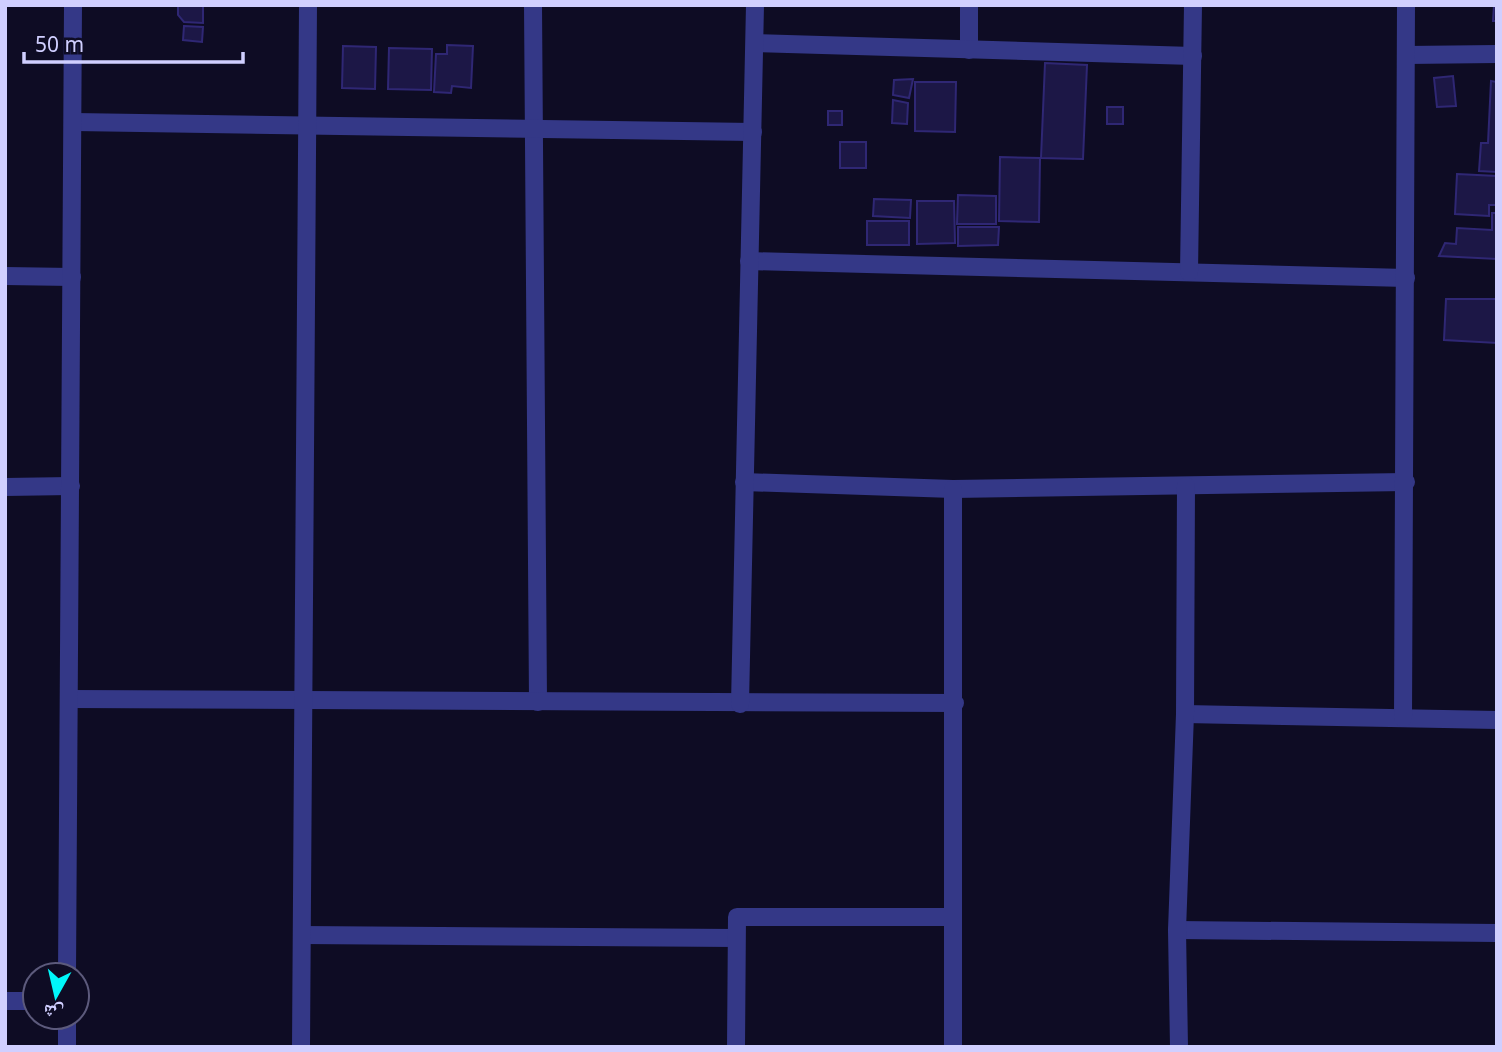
<svg xmlns="http://www.w3.org/2000/svg" width="1502" height="1052" font-family="'Noto Sans','Noto Naskh Arabic',sans-serif">
  <style>
    .building { fill: #1c1746; stroke: #2f2774; stroke-width: 2 }
    .lines { fill: none; stroke-linecap: round; stroke-linejoin: round }
    .minor { stroke: #343887; stroke-width: 18 }
  </style>
  <rect width="100%" height="100%" fill="#0e0c24"/>
  <g class="building">
    <polygon points="178,5 203,5 203,23 184,22 178,15"/>
    <polygon points="1494,5 1497,5 1497,21 1493,21"/>
    <polygon points="184,26 203,27 202,42 183,40"/>
    <polygon points="447,45 473,46 471,88 452,86 451,93 434,92 436,54 447,54"/>
    <polygon points="343,46 376,47 375,89 342,88"/>
    <polygon points="389,48 432,49 431,90 388,89"/>
    <polygon points="1045,63 1087,65 1083,159 1041,158"/>
    <polygon points="1453,76 1456,106 1437,107 1434,78"/>
    <polygon points="913,79 909,98 893,95 894,80"/>
    <polygon points="1491,81 1497,82 1497,172 1479,171 1481,143 1488,143"/>
    <polygon points="915,82 956,82 955,132 915,131"/>
    <polygon points="893,100 908,103 907,124 892,123"/>
    <rect x="1107" y="107" width="16" height="17"/>
    <rect x="828" y="111" width="14" height="14"/>
    <rect x="840" y="142" width="26" height="26"/>
    <polygon points="1000,157 1040,158 1039,222 999,221"/>
    <polygon points="1457,174 1497,176 1497,205 1489,205 1489,216 1455,214"/>
    <polygon points="958,195 996,196 996,224 957,224"/>
    <polygon points="874,199 911,200 910,218 873,216"/>
    <polygon points="917,201 954,201 955,243 917,244"/>
    <polygon points="1492,213 1497,213 1497,259 1439,256 1445,243 1456,244 1457,228 1492,230"/>
    <rect x="867" y="221" width="42" height="24"/>
    <polygon points="958,227 999,227 998,245 958,246"/>
    <polygon points="1446,299 1497,299 1497,343 1444,340"/>
  </g>
  <g class="lines">
    <g class="minor">
      <polyline points="533,5 538,702"/>
      <polyline points="969,5 969,50"/>
      <polyline points="755,43 1193,56"/>
      <polyline points="1406,55 1497,54"/>
      <polyline points="74,122 753,132"/>
      <polyline points="749,261 1406,278"/>
      <polyline points="1189,272 1193,5"/>
      <polyline points="5,276 72,277"/>
      <polyline points="744,482 953,489 1406,482"/>
      <polyline points="5,487 71,486"/>
      <polyline points="69,699 955,703"/>
      <polyline points="740,704 755,5"/>
      <polyline points="1185,714 1497,720"/>
      <polyline points="1403,718 1406,5"/>
      <polyline points="1177,930 1497,933"/>
      <polyline points="302,935 736,938"/>
      <polyline points="67,975 73,5"/>
      <polyline points="5,1001 35,1001"/>
      <polyline points="67,1047 67,1017"/>
      <polyline points="301,1047 308,5"/>
      <polyline points="736,1047 737,917 953,917"/>
      <polyline points="953,1047 953,489"/>
      <polyline points="1179,1047 1177,930 1185,714 1186,486"/>
    </g>
  </g>
  <rect width="1502" height="1052" fill="none" stroke="#d0cfff" stroke-width="14"/>
  <g transform="translate(56 996) rotate(188)"><circle r="33" fill="#0e0c24" stroke="#5c5a7c" stroke-width="2"/>
  <path d="M0-5L12 26L0 18L-12 26Z" fill="#00f7fa"/>
  <text y="-10" font-size="19" font-weight="bold" text-anchor="middle" fill="#d0cfff">ش</text>
  </g>
  <path d="M24 52v10h219v-10" fill="none" stroke="#d0cfff" stroke-width="3.5"/>
  <text x="35" y="52" font-size="21" fill="#d0cfff" stroke="#0e0c24" stroke-width="5" paint-order="stroke">50 m</text>
</svg>
